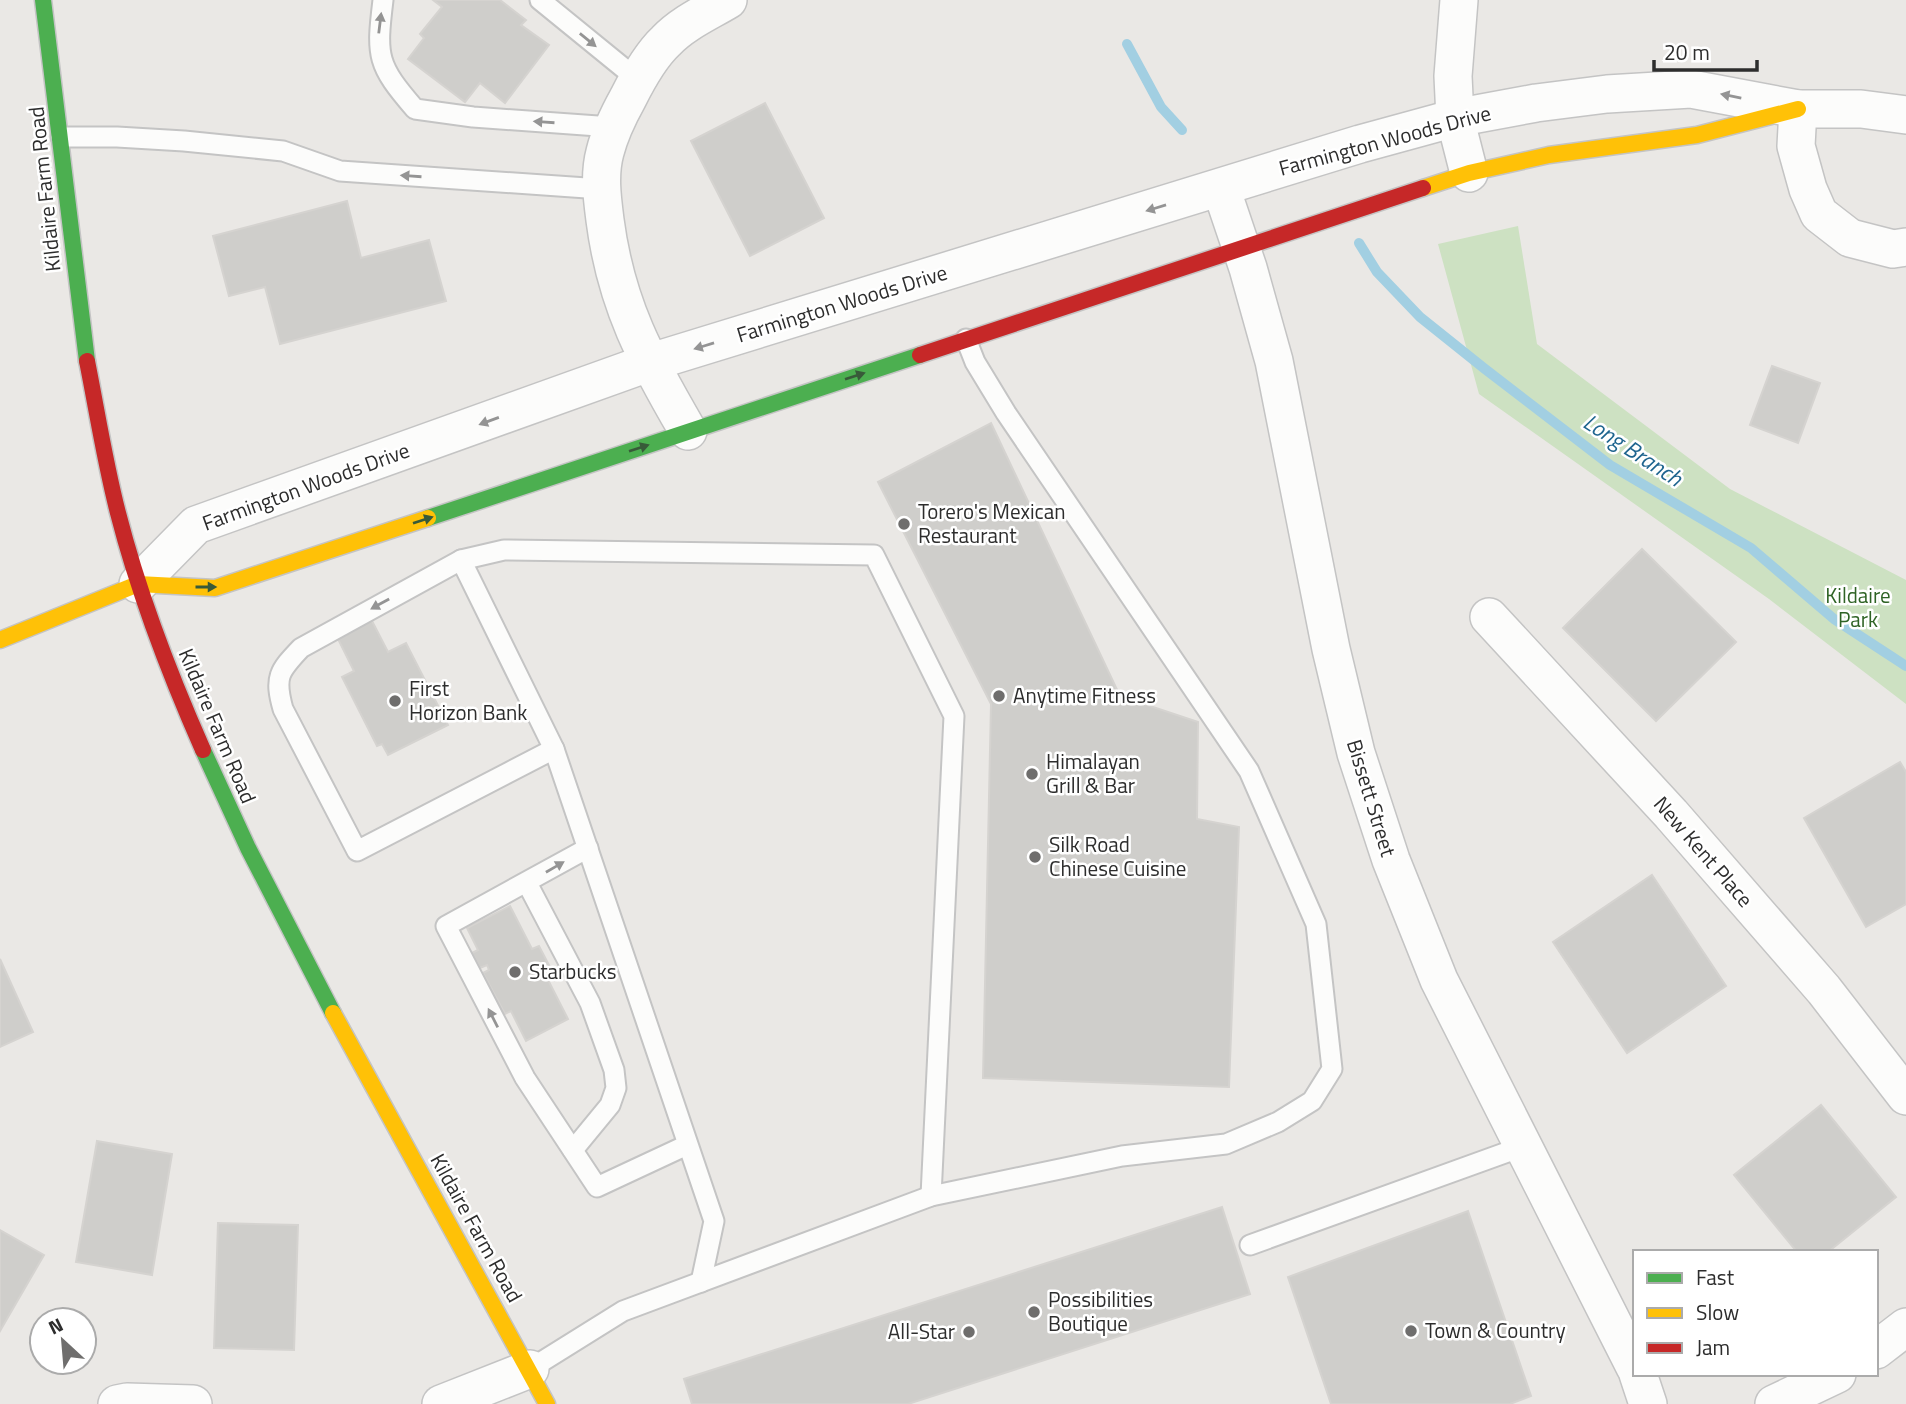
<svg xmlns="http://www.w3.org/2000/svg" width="1906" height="1404" font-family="'Titillium Web',sans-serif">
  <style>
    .green { fill: #cde1c2 }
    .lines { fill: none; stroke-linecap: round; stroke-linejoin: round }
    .stream { stroke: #a2cfe2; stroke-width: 10 }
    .building { fill: #cfcecb; stroke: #d5d3d0; stroke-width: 2 }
    .lane-casing { stroke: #c4c4c4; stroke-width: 23 }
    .street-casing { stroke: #c4c4c4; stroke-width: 40 }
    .fast-casing { stroke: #c4c4c4; stroke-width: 19 }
    .slow-casing { stroke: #c4c4c4; stroke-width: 19 }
    .jam-casing { stroke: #c4c4c4; stroke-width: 19 }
    .lane { stroke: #fcfcfb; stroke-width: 19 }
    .street { stroke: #fcfcfb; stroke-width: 37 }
    .fast { stroke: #4caf50; stroke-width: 16 }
    .slow { stroke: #ffc107; stroke-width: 16 }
    .jam { stroke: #c62828; stroke-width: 16 }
    .oneway { fill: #949494 }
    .oneway2 { fill: #385a39 }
    .poi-dot { fill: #6f6e6d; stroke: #fff; stroke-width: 2.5 }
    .labels { text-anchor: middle; stroke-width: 5; stroke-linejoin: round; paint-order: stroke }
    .street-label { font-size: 21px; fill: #2d2d2d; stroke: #fff }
    .poi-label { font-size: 21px; fill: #2d2d2d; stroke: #fff; text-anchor: start }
    .park-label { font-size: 21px; fill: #2f6325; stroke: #fff }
    .water-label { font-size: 23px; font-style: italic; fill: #1f658f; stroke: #fff }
  </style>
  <rect width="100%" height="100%" fill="#eae8e5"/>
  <polygon class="green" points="1518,226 1537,344 1730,489 1906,580 1906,704 1769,599 1479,394 1438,244"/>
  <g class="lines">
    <g class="stream">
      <polyline points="1127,44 1161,107 1182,130"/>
      <polyline points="1359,243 1377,272 1420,317 1485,369 1610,465 1751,548 1834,619 1906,666"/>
    </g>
  </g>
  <g class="building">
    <polygon points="433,0 500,0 526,20 521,25 549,45 505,103 480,83 465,102 408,59 424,38 420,34 442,7"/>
    <polygon points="765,103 824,218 750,256 691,141"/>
    <polygon points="347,201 361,258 429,240 446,301 280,344 265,287 229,296 213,236"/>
    <polygon points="1772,366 1820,383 1798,443 1750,425"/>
    <polygon points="991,423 1120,696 1198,722 1197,819 1239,827 1229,1087 983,1078 991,704 878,482"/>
    <polygon points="1642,549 1736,642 1656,721 1563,628"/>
    <polygon points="371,619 388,652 406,643 448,725 388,755 382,744 377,746 342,677 354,671 337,637"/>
    <polygon points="1900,762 1906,772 1906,904 1866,927 1804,818"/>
    <polygon points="1652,875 1726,986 1627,1053 1553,942"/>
    <polygon points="510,906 532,949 539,946 550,967 543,970 568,1019 526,1041 511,1011 505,1014 483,973 489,970 487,965 480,968 472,953 478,950 467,928"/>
    <polygon points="0,959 33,1032 0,1047"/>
    <polygon points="1821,1105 1896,1197 1828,1252 1797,1252 1734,1175"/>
    <polygon points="97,1141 172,1154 152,1275 76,1262"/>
    <polygon points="1222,1207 1250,1294 908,1404 692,1404 684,1379"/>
    <polygon points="1468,1211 1531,1396 1510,1404 1331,1404 1288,1277"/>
    <polygon points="218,1223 298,1225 294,1350 214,1348"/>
    <polygon points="0,1230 44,1255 0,1331"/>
  </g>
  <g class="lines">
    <g class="lane-casing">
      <g id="lane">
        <path d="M383 0C376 57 377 65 415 109L473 117 612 127"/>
        <polyline points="540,0 637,79"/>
        <polyline points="61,137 117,137 184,141 283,151 340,171 601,189"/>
        <polyline points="461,560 554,749 714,1221 701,1282"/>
        <path d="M554 749 357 851 283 709C274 677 279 671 301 648L461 560 504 550 874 555 954 716 931 1196"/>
        <polyline points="588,848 446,926 525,1078 597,1187 687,1145"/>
        <polyline points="527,883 590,1003 614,1070 616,1088 610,1105 573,1150"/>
        <polyline points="1250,1245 1524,1146"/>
        <polyline points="530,1369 623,1311 931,1196 1122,1156 1226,1144 1278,1122 1312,1101 1332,1069 1316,924 1249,771 1006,413 975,362 966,339"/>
      </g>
    </g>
    <g class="street-casing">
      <g id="street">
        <polyline points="1459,0 1453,76 1455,118 1469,173"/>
        <polyline points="1798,109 1796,146 1808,189 1819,214 1850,238 1893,249 1906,247"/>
        <polyline points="1221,188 1248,268 1274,361 1331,649 1356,753 1391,860 1439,980 1635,1367"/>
        <path d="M688 431C646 359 616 305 605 220 602 197 599 174 605 152 610 132 618 116 628 98 638 78 650 56 666 41 683 23 708 12 728 0"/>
        <polyline points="138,584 196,525 648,363 1360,144 1455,118 1536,103 1607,94 1691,89 1798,109 1861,109 1906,115"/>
        <polyline points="1489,617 1671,814 1824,990 1906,1096"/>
        <polyline points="1876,1350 1906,1327"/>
        <polyline points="1638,1374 1648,1404"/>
        <polyline points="117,1404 127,1402 193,1404"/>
        <polyline points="441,1404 530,1369"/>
        <polyline points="1774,1404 1837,1374"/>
      </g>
    </g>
    <g class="fast-casing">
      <g id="fast">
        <polyline points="43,0 87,361"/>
        <polyline points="428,518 920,355"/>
        <polyline points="203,750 248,848 333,1013"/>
      </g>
    </g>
    <g class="slow-casing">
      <g id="slow">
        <polyline points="1423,188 1469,173 1549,155 1697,135 1798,109"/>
        <polyline points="0,640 138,584 215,588 428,518"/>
        <polyline points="333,1013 547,1404"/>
      </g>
    </g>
    <g class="jam-casing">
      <g id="jam">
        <polyline points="920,355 1423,188"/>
        <path d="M87 361C97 411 105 463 118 513 139 595 169 673 203 750"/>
      </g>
    </g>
    <use href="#lane" class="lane"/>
    <use href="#street" class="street"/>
    <use href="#fast" class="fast"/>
    <use href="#slow" class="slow"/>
    <use href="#jam" class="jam"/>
  </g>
  <defs><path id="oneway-solid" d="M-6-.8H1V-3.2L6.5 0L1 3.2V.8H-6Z" transform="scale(1.75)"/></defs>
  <g class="oneway">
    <use href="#oneway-solid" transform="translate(380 23) rotate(-83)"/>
    <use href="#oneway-solid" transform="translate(588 40) rotate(39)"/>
    <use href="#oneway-solid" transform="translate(1731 96) rotate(-169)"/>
    <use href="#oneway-solid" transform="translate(544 122) rotate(-176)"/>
    <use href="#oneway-solid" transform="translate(411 176) rotate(-176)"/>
    <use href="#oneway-solid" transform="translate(1156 208) rotate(163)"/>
    <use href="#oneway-solid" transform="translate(704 346) rotate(163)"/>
    <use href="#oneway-solid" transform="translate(489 421) rotate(160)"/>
    <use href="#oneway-solid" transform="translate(380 604) rotate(151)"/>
    <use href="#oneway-solid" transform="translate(555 867) rotate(-30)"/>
    <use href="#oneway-solid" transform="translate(493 1018) rotate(-117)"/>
  </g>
  <g class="oneway2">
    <use href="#oneway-solid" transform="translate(855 376) rotate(-18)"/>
    <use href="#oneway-solid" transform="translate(639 448) rotate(-18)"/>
    <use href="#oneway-solid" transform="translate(423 520) rotate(-18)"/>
    <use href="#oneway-solid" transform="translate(206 587)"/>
  </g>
  <g class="poi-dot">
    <circle cx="904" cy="524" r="7"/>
    <circle cx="999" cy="696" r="7"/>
    <circle cx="395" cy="701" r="7"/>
    <circle cx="1032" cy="774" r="7"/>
    <circle cx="1035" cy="857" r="7"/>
    <circle cx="515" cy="972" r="7"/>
    <circle cx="1034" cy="1312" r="7"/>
    <circle cx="1411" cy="1331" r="7"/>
    <circle cx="969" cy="1332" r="7"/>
  </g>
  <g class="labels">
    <g class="street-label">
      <text transform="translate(1385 141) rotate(-15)" y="7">Farmington Woods Drive</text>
      <text transform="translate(45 189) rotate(-96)" y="7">Kildaire Farm Road</text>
      <text transform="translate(842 304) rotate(-17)" y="7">Farmington Woods Drive</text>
      <text transform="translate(306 487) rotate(-20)" y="7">Farmington Woods Drive</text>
      <text transform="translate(217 726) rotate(67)" y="7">Kildaire Farm Road</text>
      <text transform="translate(1371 798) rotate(73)" y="7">Bissett Street</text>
      <text transform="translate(1703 852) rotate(49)" y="7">New Kent Place</text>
      <text transform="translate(476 1228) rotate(61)" y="7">Kildaire Farm Road</text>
    </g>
    <g class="poi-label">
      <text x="918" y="519">Torero's Mexican<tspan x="918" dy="24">Restaurant</tspan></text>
      <text x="409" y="696">First<tspan x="409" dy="24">Horizon Bank</tspan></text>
      <text x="1013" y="703">Anytime Fitness</text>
      <text x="1046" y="769">Himalayan<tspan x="1046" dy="24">Grill &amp; Bar</tspan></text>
      <text x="1049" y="852">Silk Road<tspan x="1049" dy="24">Chinese Cuisine</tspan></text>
      <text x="529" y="979">Starbucks</text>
      <text x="1048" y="1307">Possibilities<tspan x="1048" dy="24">Boutique</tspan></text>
      <text x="1425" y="1338">Town &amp; Country</text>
      <text x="955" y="1339" text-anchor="end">All-Star</text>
    </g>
    <g class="park-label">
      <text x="1858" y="603">Kildaire<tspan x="1858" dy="24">Park</tspan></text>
    </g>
    <g class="water-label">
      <text transform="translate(1633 450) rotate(33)" y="8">Long Branch</text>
    </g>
  </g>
  <rect x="1633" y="1250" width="245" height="126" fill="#ffffff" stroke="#ababab" stroke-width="2"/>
  <rect x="1647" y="1273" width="35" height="10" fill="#4caf50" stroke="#ababab" stroke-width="2"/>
  <text x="1696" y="1285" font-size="21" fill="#2d2d2d">Fast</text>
  <rect x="1647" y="1308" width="35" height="10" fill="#ffc107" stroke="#ababab" stroke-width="2"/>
  <text x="1696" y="1320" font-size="21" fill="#2d2d2d">Slow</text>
  <rect x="1647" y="1343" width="35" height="10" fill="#c62828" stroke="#ababab" stroke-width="2"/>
  <text x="1696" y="1355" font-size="21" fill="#2d2d2d">Jam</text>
  <g transform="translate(63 1341) rotate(334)"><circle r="33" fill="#ffffff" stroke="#ababab" stroke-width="2"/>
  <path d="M0-5L12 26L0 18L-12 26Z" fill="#6f6e6d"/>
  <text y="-10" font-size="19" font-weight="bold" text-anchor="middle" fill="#2d2d2d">N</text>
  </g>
  <path d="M1654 60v10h103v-10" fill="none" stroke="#2d2d2d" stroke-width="3.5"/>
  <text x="1664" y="60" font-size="21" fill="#2d2d2d" stroke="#ffffff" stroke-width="5" paint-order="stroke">20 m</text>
</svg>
